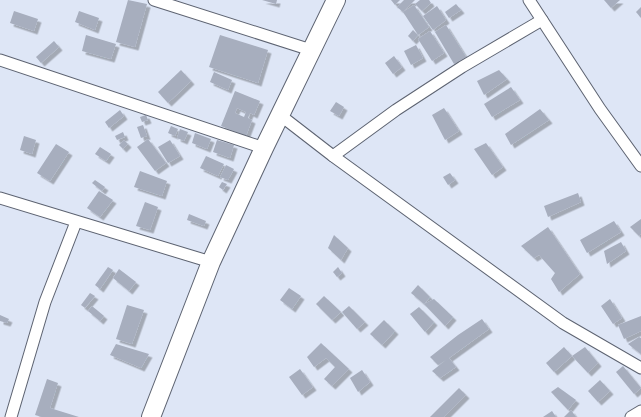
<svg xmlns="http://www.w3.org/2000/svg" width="641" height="417" font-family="'Fira Sans',sans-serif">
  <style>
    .building { fill: #a7aebe; fill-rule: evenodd; filter: url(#shadow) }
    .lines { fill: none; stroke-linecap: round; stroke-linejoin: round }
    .street-casing { stroke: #5d6371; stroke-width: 13 }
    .primary-casing { stroke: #5d6371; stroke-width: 20 }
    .street { stroke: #fff; stroke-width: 11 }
    .primary { stroke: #fff; stroke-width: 18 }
  </style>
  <defs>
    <filter id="shadow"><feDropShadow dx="3.5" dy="3.5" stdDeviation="0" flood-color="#0004"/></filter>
  </defs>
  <rect width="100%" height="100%" fill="#dee6f6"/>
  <g class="building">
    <polygon points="128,0 147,4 135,47 116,42"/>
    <polygon points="262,0 277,0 276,4"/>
    <polygon points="391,0 400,0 395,5"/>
    <polygon points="404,0 415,0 403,12 397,7"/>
    <polygon points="420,0 429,0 431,3 422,11 415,4"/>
    <polygon points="604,0 620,0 611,8"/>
    <polygon points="456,4 461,10 449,18 445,12"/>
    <polygon points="414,5 429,27 418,35 403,12"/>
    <polygon points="437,6 446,20 433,30 423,16"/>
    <polygon points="641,7 641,18 636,12"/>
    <polygon points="14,11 38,19 34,31 10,23"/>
    <polygon points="79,11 99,18 95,30 75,22"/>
    <polygon points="446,25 466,57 454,64 435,32"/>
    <polygon points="413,30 418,35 413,41 408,36"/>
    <polygon points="430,31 444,53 432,61 418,39"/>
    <polygon points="86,35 116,44 111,59 82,51"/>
    <polygon points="220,35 268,50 258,83 209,67"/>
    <polygon points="54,41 59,47 41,63 36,57"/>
    <polygon points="416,45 423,58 411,65 404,51"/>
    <polygon points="394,56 402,67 393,74 385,63"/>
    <polygon points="181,70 191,81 168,103 158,92"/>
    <polygon points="499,70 507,79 484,95 477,81"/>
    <polygon points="214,72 232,80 228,90 210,82"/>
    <polygon points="511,87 520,100 492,117 484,104"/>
    <path d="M235 91 260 101 254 115 250 113 248 118 252 120 246 136 221 126ZM237 108 246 112 244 117 235 113Z"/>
    <polygon points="336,102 344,107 339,116 330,111"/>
    <polygon points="444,108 459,131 445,140 432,115"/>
    <polygon points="540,109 549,120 511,145 505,134"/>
    <polygon points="120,110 124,116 109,128 105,122"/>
    <polygon points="146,115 148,120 142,122 140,117"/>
    <polygon points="143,125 147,136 141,138 137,127"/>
    <polygon points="171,126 178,129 175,136 168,133"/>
    <polygon points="180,129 188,132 184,141 177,138"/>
    <polygon points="123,132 125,137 117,140 115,136"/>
    <polygon points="195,133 211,139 207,149 192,143"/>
    <polygon points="24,136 36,140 32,154 20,150"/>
    <polygon points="148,139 166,163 155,171 137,147"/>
    <polygon points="124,140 128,144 123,149 119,145"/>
    <polygon points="170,140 180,156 168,163 158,147"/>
    <polygon points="217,140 234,145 230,158 213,152"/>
    <polygon points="486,143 503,167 492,175 474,149"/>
    <polygon points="56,144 69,152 50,181 37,173"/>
    <polygon points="100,147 111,154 106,161 95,154"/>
    <polygon points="206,156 224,164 218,176 200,168"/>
    <polygon points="226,165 234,169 228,180 220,177"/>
    <polygon points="140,171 167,181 162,196 134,187"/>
    <polygon points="450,173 455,180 448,185 443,177"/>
    <polygon points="95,180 105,187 102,191 92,183"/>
    <polygon points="222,182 227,184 223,190 219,187"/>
    <polygon points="99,191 113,200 100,217 87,208"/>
    <polygon points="578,193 581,202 548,217 544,206"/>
    <polygon points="145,202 158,207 150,230 136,226"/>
    <polygon points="189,214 206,221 204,226 187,220"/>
    <polygon points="641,219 641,234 639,236 630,227"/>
    <polygon points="614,221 621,232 587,253 580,240"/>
    <polygon points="548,227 580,274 559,292 551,279 555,273 539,255 534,258 521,246"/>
    <polygon points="334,235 348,248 341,260 328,248"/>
    <polygon points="621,242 626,251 607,264 604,251"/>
    <polygon points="108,267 113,270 100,289 95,285"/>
    <polygon points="338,267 342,273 337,277 333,272"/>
    <polygon points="119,269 136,282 129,291 113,278"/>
    <polygon points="418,285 430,297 424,304 411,293"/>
    <polygon points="289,288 301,296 292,309 280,300"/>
    <polygon points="90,293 95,296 85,308 81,305"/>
    <polygon points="324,296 341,312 332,320 316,304"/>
    <polygon points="434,299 453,317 445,326 424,304"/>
    <polygon points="610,299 622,318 613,324 601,306"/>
    <polygon points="127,305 144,310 132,344 116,339"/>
    <polygon points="92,306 104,316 100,321 88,311"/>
    <polygon points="349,306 365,322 357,329 342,312"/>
    <polygon points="419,307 434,322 425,332 410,314"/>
    <polygon points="0,315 9,319 7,323 0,321"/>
    <polygon points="641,316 641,331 624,339 618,325"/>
    <polygon points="482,319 489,329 449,358 456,367 440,378 432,371 446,360 438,365 430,357 458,335"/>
    <polygon points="384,320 395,331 382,345 370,334"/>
    <polygon points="639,337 641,338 641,354 628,344"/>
    <polygon points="321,343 349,369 332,386 324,379 335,367 326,358 314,367 307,357"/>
    <polygon points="116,344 149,354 141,368 110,355"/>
    <polygon points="564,347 572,356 585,347 598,363 588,373 572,356 554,372 546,363"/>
    <polygon points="623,366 641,388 634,394 616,372"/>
    <polygon points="300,369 313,387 302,395 289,377"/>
    <polygon points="362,370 370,382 358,392 350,378"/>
    <polygon points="47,379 58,383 50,408 79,417 42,417 35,415"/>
    <polygon points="600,380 610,391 598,402 588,391"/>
    <polygon points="558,387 576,400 568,410 551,392"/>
    <polygon points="459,388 466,395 444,417 430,417"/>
    <polygon points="571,410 576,417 564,417"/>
    <polygon points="552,411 556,417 543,417"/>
  </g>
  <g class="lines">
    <g class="street-casing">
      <g id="street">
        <polyline points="154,0 311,50"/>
        <polyline points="529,0 600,109 641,166"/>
        <polyline points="0,60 264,148"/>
        <polyline points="280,115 333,156 563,323 641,368"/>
        <polyline points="333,156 396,110 462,67 542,20"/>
        <polyline points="0,198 211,262"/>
        <polyline points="11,417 45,302 76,222"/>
        <polyline points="631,417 641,411"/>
      </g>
    </g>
    <g class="primary-casing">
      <polyline id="primary" points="151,417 211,262 264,148 336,0"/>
    </g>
    <use href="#street" class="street"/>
    <use href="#primary" class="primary"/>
  </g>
</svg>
